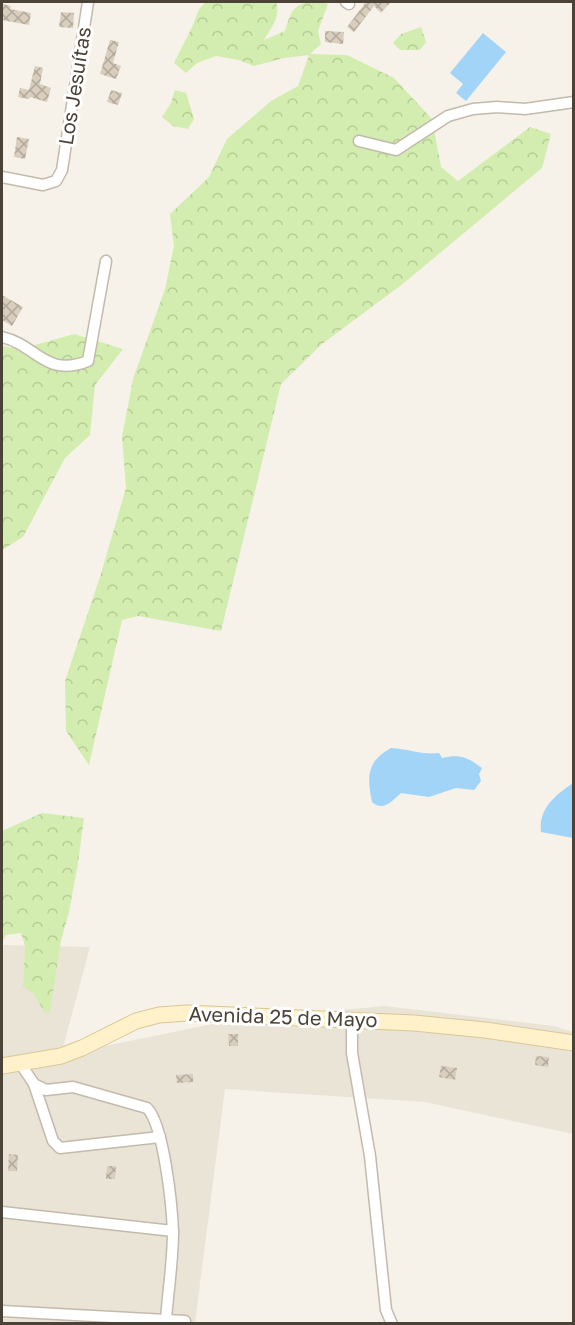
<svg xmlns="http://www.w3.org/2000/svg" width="575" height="1325" font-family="'Golos Text',sans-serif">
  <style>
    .residential { fill: #eae4d7 }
    .forest { fill: url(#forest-crowns) }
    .water { fill: #a1d4f7 }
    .building { fill: url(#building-cross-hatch) }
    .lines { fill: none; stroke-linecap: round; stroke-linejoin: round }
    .minor-casing { stroke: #c3baab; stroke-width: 13 }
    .secondary-casing { stroke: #dac796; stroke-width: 17 }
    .minor { stroke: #fff; stroke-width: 10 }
    .secondary { stroke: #fff2ca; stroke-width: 15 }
    .labels { text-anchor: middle; stroke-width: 6; stroke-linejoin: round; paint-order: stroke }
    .street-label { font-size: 20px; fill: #4b4337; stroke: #fff }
  </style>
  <defs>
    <pattern id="forest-crowns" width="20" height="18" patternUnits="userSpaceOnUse" patternTransform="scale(1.5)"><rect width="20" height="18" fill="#d2edaf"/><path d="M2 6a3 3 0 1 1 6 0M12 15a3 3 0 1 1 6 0" fill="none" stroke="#b6cc97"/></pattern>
    <pattern id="building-cross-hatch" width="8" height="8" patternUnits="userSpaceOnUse" patternTransform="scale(1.5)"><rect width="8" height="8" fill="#d9cebe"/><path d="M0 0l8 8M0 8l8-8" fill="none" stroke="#b2a99b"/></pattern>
  </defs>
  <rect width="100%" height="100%" fill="#f6f2e9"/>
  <polygon class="residential" points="2,945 90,947 61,1055 232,1020 385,1006 554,1026 573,1032 573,1134 425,1102 225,1089 195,1323 2,1324"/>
  <g class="forest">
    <path d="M206 2H276C281 17 271 28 264 40L285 31C287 25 289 17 292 12 299 1 318 0 328 4L318 31 321 44 310 54 347 55 394 78 432 119 441 167 458 181 530 127 551 134 542 168 404 283 322 344 281 384 221 631 138 616 122 620 89 765 66 731 65 681 100 577 126 488 122 437 133 379 165 289 174 246 170 214 209 177 227 139 271 101 298 86 309 55 284 58 254 66 239 60 216 56 197 63 186 73 174 63 193 25 199 9Z"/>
    <polygon points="421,27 426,42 420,50 400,50 393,43 401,34"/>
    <polygon points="175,90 186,93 194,119 188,129 173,126 162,117 171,103"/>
    <polygon points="74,334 123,349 95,385 90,435 65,458 23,537 2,550 2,346 21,349"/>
    <polygon points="42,813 84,818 78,863 69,912 61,941 50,1011 45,1013 33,993 23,987 25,946 21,933 6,935 2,943 2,831"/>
  </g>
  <g class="water">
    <polygon points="483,33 506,52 466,101 456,93 463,84 450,73"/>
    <path d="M391 748C408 749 422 755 439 753L442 758C460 754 467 757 482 768L479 774 481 781 474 790 456 788 429 797 401 793C392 801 383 812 372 802 367 777 366 762 391 748Z"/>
    <path d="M573 783V838L541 832C538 808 556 795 573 783Z"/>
  </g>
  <g class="building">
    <polygon points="366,2 391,2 381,13 374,6 354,32 347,27"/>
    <polygon points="2,4 11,6 10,9 31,13 29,25 2,20"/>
    <polygon points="61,12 74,13 73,28 59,27"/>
    <polygon points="325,31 344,32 343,44 325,42"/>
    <polygon points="110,40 119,42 113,63 121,66 116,79 100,74"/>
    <polygon points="35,66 43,68 40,84 51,88 47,102 30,97 29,99 18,97 20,88 29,90"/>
    <polygon points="111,90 122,93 118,105 107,102"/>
    <polygon points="17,137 29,139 25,159 14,157"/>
    <polygon points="2,295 23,307 12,326 2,320"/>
    <polygon points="228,1034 238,1034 238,1046 229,1046"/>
    <polygon points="536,1056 549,1057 548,1067 535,1065"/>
    <polygon points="441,1066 457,1068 455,1080 439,1077"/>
    <polygon points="193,1074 193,1082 177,1083 176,1075"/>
    <polygon points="9,1154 18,1155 17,1171 8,1171"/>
    <polygon points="107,1166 116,1166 115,1179 106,1179"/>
  </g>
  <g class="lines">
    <g class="minor-casing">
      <g id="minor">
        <polyline points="346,2 349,4"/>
        <polyline points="359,141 396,150 448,116 473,109 497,107 525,109 574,102"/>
        <polyline points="2,177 43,185 56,181 62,170 88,2"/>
        <path d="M2 337C37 345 45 378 88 361L106 261"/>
        <polyline points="352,1019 352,1053 370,1156 386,1310 392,1324"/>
        <path d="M20 1063 34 1084 46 1090 73 1087 147 1108C164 1125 172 1206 173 1232 173 1261 168 1291 166 1320"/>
        <polyline points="34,1084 53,1141 60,1148 160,1137"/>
        <polyline points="2,1212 173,1231"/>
        <polyline points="2,1311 185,1321"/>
      </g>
    </g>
    <g class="secondary-casing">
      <polyline id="secondary" points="2,1066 61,1056 82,1048 136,1021 159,1015 187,1013 414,1023 485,1030 574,1043"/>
    </g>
    <use href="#minor" class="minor"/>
    <use href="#secondary" class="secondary"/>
  </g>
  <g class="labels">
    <g class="street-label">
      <text transform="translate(75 86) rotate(-81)" y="7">Los Jesuítas</text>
      <text transform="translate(283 1017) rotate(2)" y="7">Avenida 25 de Mayo</text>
    </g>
  </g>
  <rect width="575" height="1325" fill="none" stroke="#4b4337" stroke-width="6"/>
</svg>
